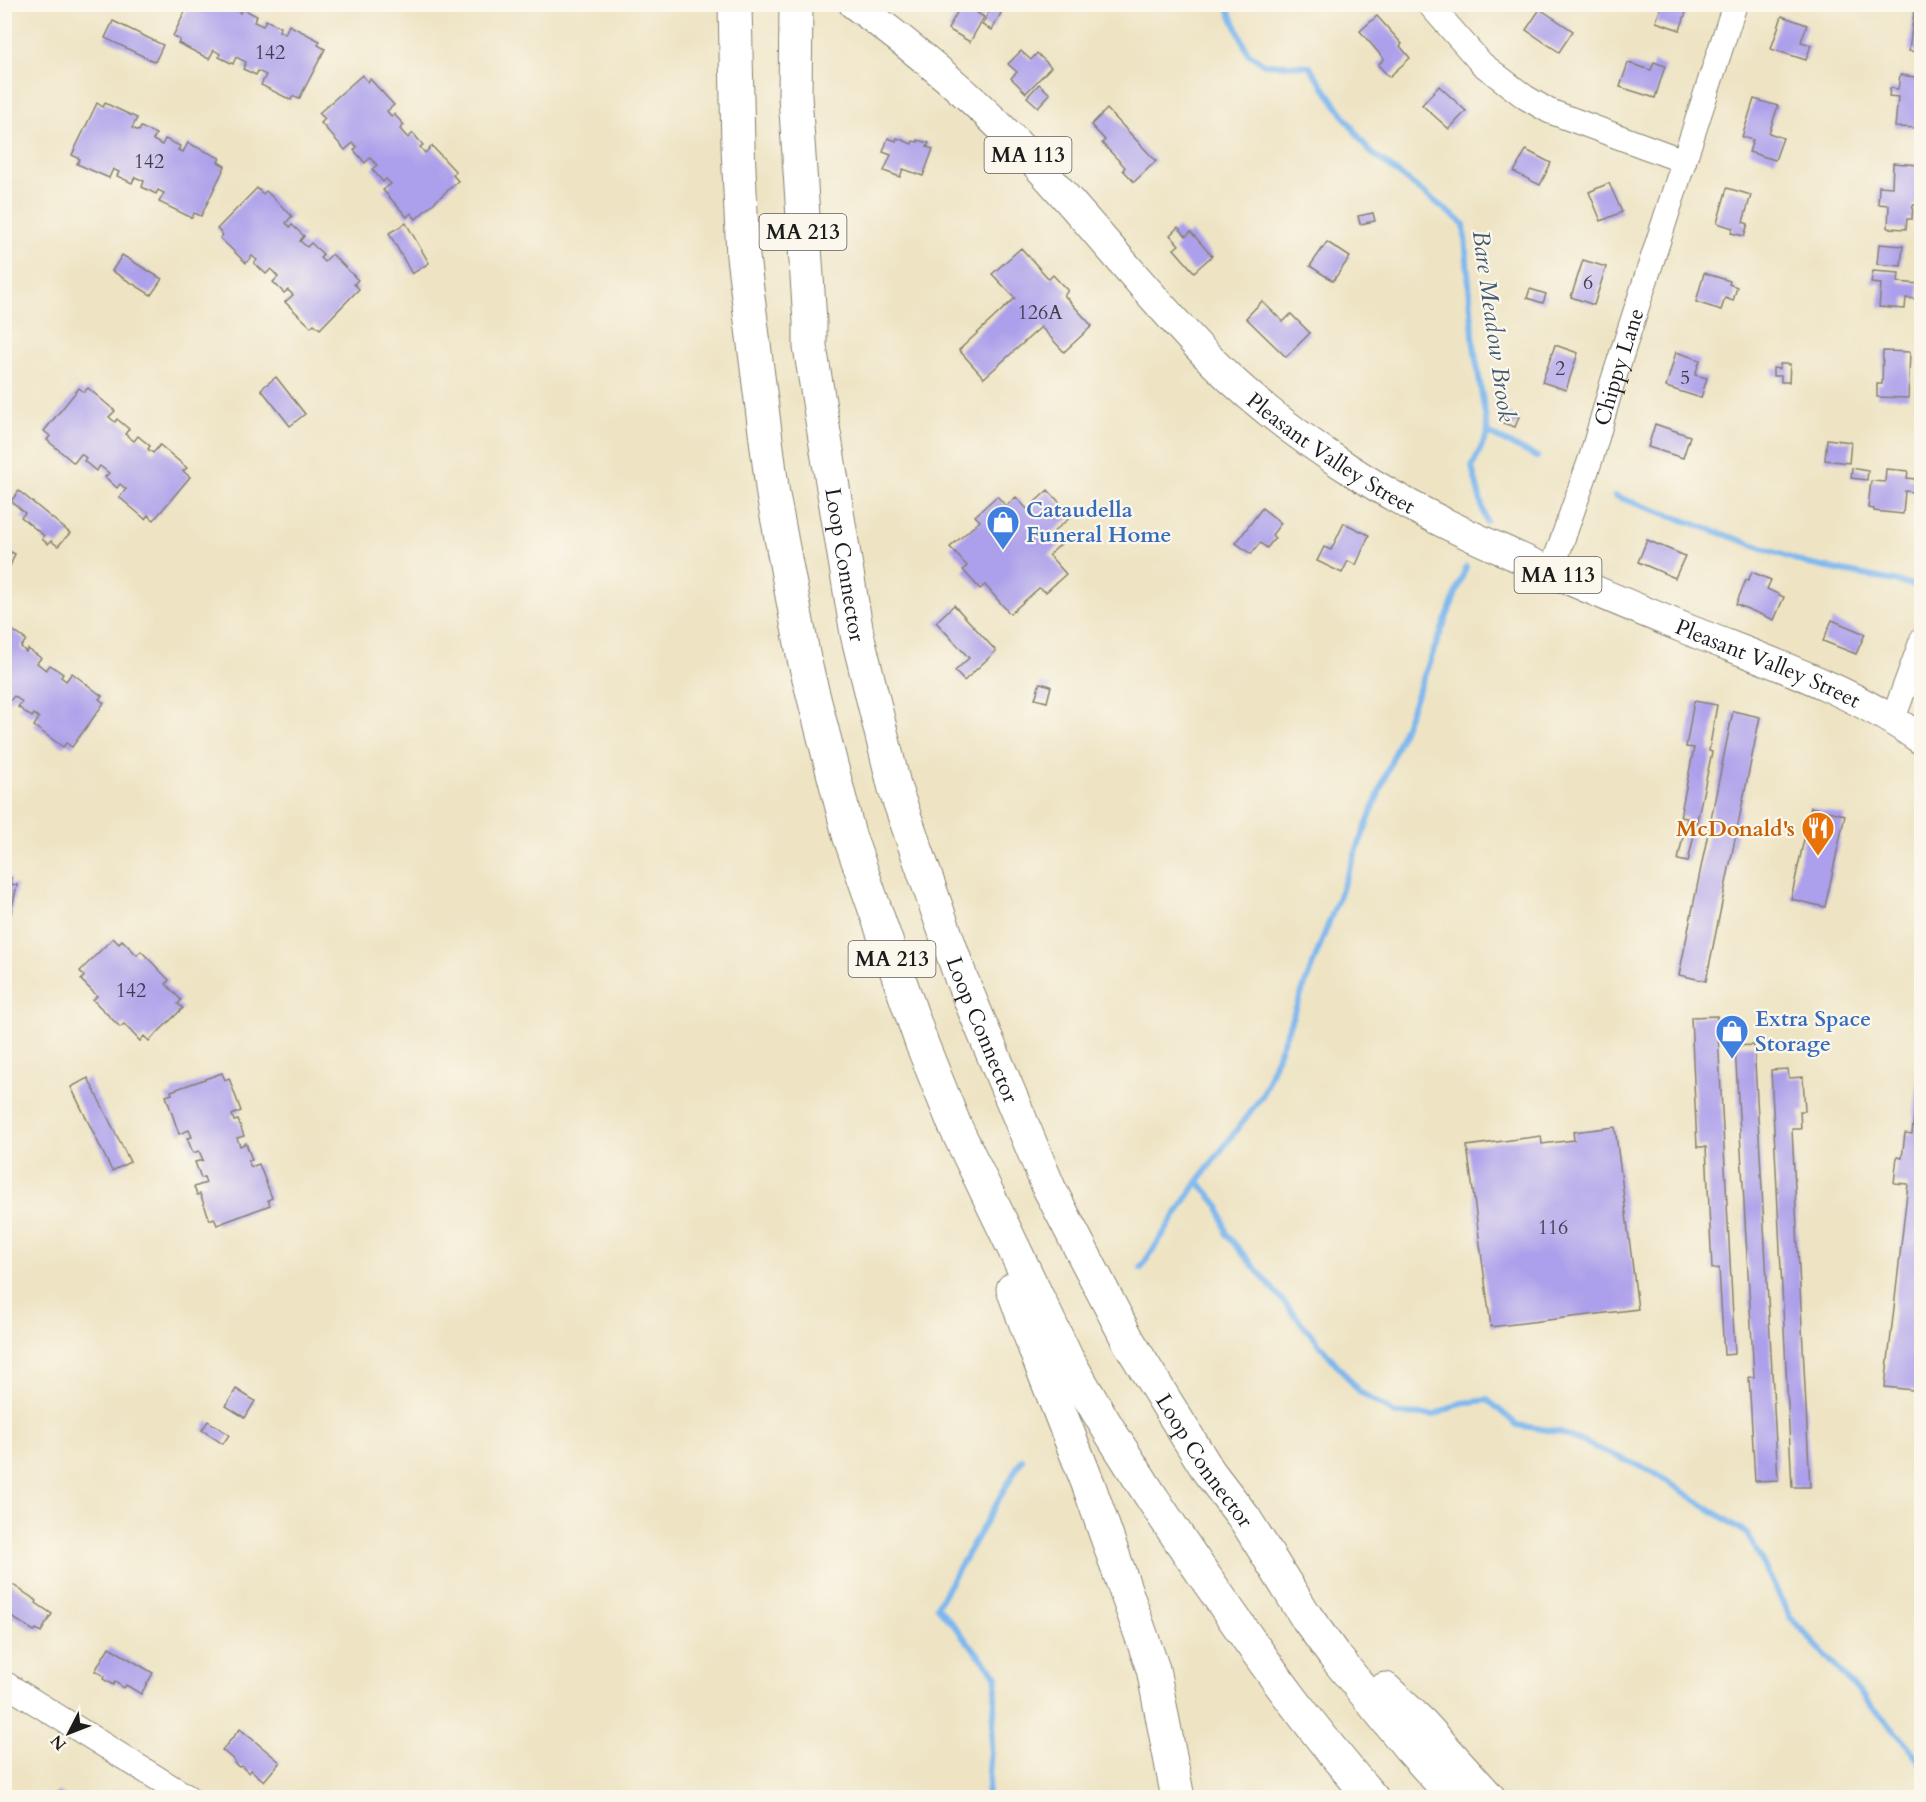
<svg xmlns="http://www.w3.org/2000/svg" width="1926" height="1802" font-family="Cardo,serif">
  <style>
    .lines { fill: none; stroke-linecap: round; stroke-linejoin: round }
    .stream { stroke: #7db7ee; stroke-width: 6 }
    .building { fill: #ac9feb }
    .minor-casing { stroke: #858070; stroke-width: 26 }
    .major-casing { stroke: #858070; stroke-width: 32 }
    .highway-casing { stroke: #858070; stroke-width: 35 }
    .minor { stroke: #fff; stroke-width: 24 }
    .major { stroke: #fff; stroke-width: 30 }
    .highway { stroke: #fff; stroke-width: 33 }
    .labels { text-anchor: middle; stroke-width: 4.5; stroke-linejoin: round; paint-order: stroke }
    .number-label { font-size: 20px; fill: #403d50 }
    .shield { fill: #fbf7ec; stroke: #5f5e5a; stroke-width: 1.5 }
    .shield-label { font-size: 21px; font-weight: bold; fill: #1c1c1c }
    .street-label { font-size: 22px; fill: #1c1c1c; stroke: #fbf7ec }
    .shop-label { font-size: 22px; font-weight: bold; fill: #366cbe; stroke: #fbf7ec; text-anchor: start }
    .food-label { font-size: 22px; font-weight: bold; fill: #c56008; stroke: #fbf7ec; text-anchor: end }
    .water-label { font-size: 24px; font-style: italic; fill: #435a70; stroke: #fbf7ec }
  </style>
  <rect width="100%" height="100%" fill="#fbf7ec"/>
  <filter id="ink" filterUnits="userSpaceOnUse"><feTurbulence type="fractalNoise" baseFrequency=".0167" numOctaves="2"/><feDisplacementMap in="SourceGraphic" scale="12" xChannelSelector="R" yChannelSelector="G"/><feConvolveMatrix kernelMatrix="1 2 1 2 8 2 1 2 1" color-interpolation-filters="sRGB"/></filter>
  <filter id="wash" filterUnits="userSpaceOnUse"><feTurbulence type="fractalNoise" baseFrequency=".008" numOctaves="4" result="noise"/><feDisplacementMap in="SourceGraphic" scale="24" xChannelSelector="R" yChannelSelector="G"/><feGaussianBlur stdDeviation="1.35" result="paint"/><feColorMatrix in="noise" values="0 0 0 0 0 0 0 0 0 0 0 0 0 0 0 0 0 1.4 0 .05"/><feComposite in="paint" operator="in"/></filter>
  <g filter="url(#wash)">
    <rect width="100%" height="100%" fill="#eee4c4"/>
    <g class="lines">
      <g class="stream">
        <polyline points="1226,4 1248,53 1264,64 1309,66 1368,150 1464,224 1474,346 1488,433 1537,457"/>
        <polyline points="1615,496 1808,564 1919,586"/>
        <polyline points="1486,521 1472,467 1488,433"/>
        <polyline points="1198,1181 1219,1206 1227,1235 1360,1392 1395,1414 1435,1415 1461,1403 1488,1400 1517,1425 1559,1432 1653,1472 1748,1534 1790,1617 1906,1743 1922,1765"/>
        <polyline points="1141,1268 1198,1181 1262,1096 1466,567"/>
        <polyline points="987,1798 997,1676 937,1606 1022,1459"/>
      </g>
    </g>
    <g id="blocks">
      <g class="building">
        <polygon points="189,4 237,4 234,9 240,13 243,9 257,16 254,22 263,26 266,20 280,27 279,31 285,34 289,25 320,41 318,45 325,49 299,99 293,96 291,100 261,85 266,75 258,71 256,75 243,69 246,62 236,57 233,64 219,57 220,54 214,50 209,59 178,43 180,40 173,36"/>
        <polygon points="956,4 981,5 977,13 984,17 970,42 948,29 960,7"/>
        <polygon points="1662,4 1689,4 1680,30 1656,22"/>
        <polygon points="1915,4 1922,4 1922,52 1909,51"/>
        <polygon points="991,8 1001,13 992,30 982,25"/>
        <polygon points="1540,9 1573,31 1559,52 1526,30"/>
        <polygon points="1377,16 1402,44 1400,46 1410,58 1389,77 1378,65 1384,59 1360,31"/>
        <polygon points="1782,16 1807,25 1801,42 1811,45 1806,60 1771,49"/>
        <polygon points="113,21 163,45 155,62 105,38"/>
        <polygon points="1021,51 1031,60 1037,53 1051,67 1026,93 1011,78 1017,72 1008,64"/>
        <polygon points="1654,62 1665,66 1655,98 1620,87 1628,63 1651,70"/>
        <polygon points="362,75 368,82 370,79 394,105 387,111 391,116 394,114 404,125 400,129 408,138 413,133 423,145 420,147 425,153 432,146 456,172 453,175 458,181 416,219 411,213 407,217 383,190 391,184 386,179 383,182 372,169 377,165 370,158 365,163 354,150 357,147 353,143 345,150 321,123 325,119 319,113"/>
        <polygon points="1900,75 1922,78 1922,128 1895,127 1898,97 1889,96 1890,88 1898,89"/>
        <polygon points="1039,84 1050,94 1038,107 1027,97"/>
        <polygon points="1439,86 1466,111 1449,129 1422,105"/>
        <polygon points="1754,99 1778,106 1769,133 1783,138 1775,160 1749,152 1753,140 1742,137"/>
        <polygon points="97,103 103,107 105,103 137,118 132,128 139,131 141,127 156,134 153,140 162,145 165,139 180,146 178,150 183,152 188,143 220,158 218,162 225,166 201,216 194,213 192,218 159,202 164,193 158,190 156,194 142,187 144,181 135,177 132,183 117,176 119,172 113,169 109,178 77,164 80,159 72,155"/>
        <polygon points="1107,109 1156,161 1134,182 1123,170 1125,167 1102,143 1105,140 1091,125"/>
        <polygon points="888,138 896,141 897,138 912,144 913,141 918,142 918,140 929,143 927,147 933,149 923,176 903,169 900,177 884,171 891,155 883,152"/>
        <polygon points="1526,150 1551,163 1540,185 1514,172"/>
        <polygon points="1893,163 1920,165 1917,205 1913,205 1912,219 1907,219 1906,229 1888,228 1889,205 1878,204 1879,186 1892,187"/>
        <polygon points="1609,183 1622,212 1601,221 1589,192"/>
        <polygon points="257,188 263,194 266,191 292,216 286,223 290,227 292,225 304,236 300,241 307,247 311,243 323,254 320,258 324,262 332,254 358,280 354,284 359,289 320,329 314,324 311,327 285,302 293,295 288,290 284,293 273,282 278,277 271,269 266,274 254,263 257,260 252,256 246,263 220,238 223,235 217,229"/>
        <polygon points="1727,188 1751,195 1743,222 1748,224 1744,236 1731,233 1733,228 1717,223"/>
        <polygon points="1373,213 1375,221 1360,224 1358,216"/>
        <polygon points="406,223 429,263 412,274 389,233"/>
        <polygon points="1178,227 1186,236 1191,232 1212,256 1194,272 1174,249 1179,245 1170,235"/>
        <polygon points="1327,242 1350,257 1333,281 1310,266"/>
        <polygon points="1879,244 1903,246 1901,266 1877,264"/>
        <polygon points="1021,248 1049,279 1053,275 1068,291 1064,295 1092,326 1064,352 1041,327 984,378 959,350 1015,298 992,274"/>
        <polygon points="122,255 162,279 151,295 112,271"/>
        <polygon points="1583,260 1606,267 1594,305 1571,297"/>
        <polygon points="1873,271 1899,273 1898,282 1919,284 1918,299 1906,298 1905,309 1879,307 1881,284 1871,283"/>
        <polygon points="1704,273 1730,281 1729,284 1737,287 1733,301 1725,298 1721,310 1696,302"/>
        <polygon points="1530,289 1546,294 1543,303 1527,298"/>
        <polygon points="1262,301 1283,322 1291,314 1310,333 1286,357 1246,318"/>
        <polygon points="1555,345 1578,353 1566,390 1542,382"/>
        <polygon points="1883,351 1910,352 1908,398 1877,397 1877,384 1882,384"/>
        <polygon points="1676,352 1700,360 1695,375 1707,378 1701,398 1666,387"/>
        <polygon points="1780,364 1790,364 1789,382 1781,382 1781,376 1773,376 1773,368 1780,369"/>
        <polygon points="276,377 305,414 290,426 261,389"/>
        <polygon points="79,388 84,392 88,388 115,411 109,417 115,422 117,419 129,429 125,434 134,441 138,436 150,446 148,449 153,453 160,445 187,468 183,471 190,477 154,520 148,515 145,519 119,497 126,489 120,484 117,488 105,477 109,473 100,466 96,471 84,461 86,458 81,454 74,463 47,440 50,436 44,431"/>
        <polygon points="1507,413 1519,417 1515,427 1503,423"/>
        <polygon points="1655,424 1690,436 1683,458 1648,447"/>
        <polygon points="1827,439 1851,442 1849,463 1825,460"/>
        <polygon points="1852,468 1868,471 1867,480 1851,478"/>
        <polygon points="1886,469 1908,471 1907,478 1915,479 1914,492 1905,491 1903,514 1874,511 1874,509 1868,508 1871,481 1885,482"/>
        <polygon points="1048,490 1072,516 1052,533 1061,544 1049,555 1066,574 1046,592 1039,588 1010,614 985,585 980,589 963,570 967,566 950,547 980,521 975,516 997,496 1006,506 1016,497 1027,509"/>
        <polygon points="19,491 70,533 58,546 51,541 48,544 42,539 44,536 21,517 25,513 11,501"/>
        <polygon points="1262,508 1281,523 1272,535 1275,538 1267,548 1260,543 1251,554 1236,543"/>
        <polygon points="1344,523 1369,535 1356,565 1348,561 1342,573 1317,561 1324,547 1331,550"/>
        <polygon points="1647,540 1685,556 1675,578 1638,562"/>
        <polygon points="4,549 15,554 8,571 4,569"/>
        <polygon points="1752,572 1771,580 1767,589 1784,597 1774,620 1736,604 1746,580 1748,581"/>
        <polygon points="954,605 996,651 964,681 955,671 969,658 936,622"/>
        <polygon points="1832,620 1865,634 1856,654 1823,641"/>
        <polygon points="4,624 26,640 21,647 26,652 28,649 41,658 37,663 46,670 50,665 63,674 61,677 66,681 72,673 102,696 99,699 104,703 72,747 66,743 63,747 34,726 39,718 34,714 32,717 18,707 22,702 14,696 10,701 4,697"/>
        <polygon points="1040,683 1051,686 1047,702 1035,699"/>
        <polygon points="1694,701 1717,705 1709,751 1712,752 1688,862 1678,860 1687,818 1680,817 1694,748 1686,747"/>
        <polygon points="1733,711 1760,717 1706,981 1679,975"/>
        <polygon points="1811,807 1845,815 1825,907 1791,899"/>
        <polygon points="4,877 11,878 10,884 17,885 7,931 4,930"/>
        <polygon points="113,938 119,944 122,940 137,955 141,951 169,980 166,984 181,1000 178,1004 183,1008 149,1041 144,1036 140,1041 124,1024 120,1027 93,1000 97,996 81,980 84,977 80,971"/>
        <polygon points="1717,1016 1735,1354 1724,1355 1719,1268 1712,1269 1706,1147 1697,1147 1691,1017"/>
        <polygon points="1754,1045 1778,1480 1755,1481 1749,1377 1754,1377 1735,1046"/>
        <polygon points="1920,1058 1922,1058 1922,1391 1885,1387 1908,1184 1894,1183 1897,1157 1902,1158 1905,1133 1912,1134"/>
        <polygon points="1788,1069 1789,1078 1803,1077 1805,1111 1800,1111 1801,1129 1792,1129 1810,1487 1792,1487 1771,1070"/>
        <polygon points="222,1073 225,1080 229,1078 241,1111 232,1115 234,1121 238,1120 244,1136 237,1138 240,1146 246,1143 252,1160 248,1161 251,1167 259,1164 272,1198 268,1200 270,1205 217,1225 214,1218 210,1220 200,1194 197,1195 194,1187 206,1183 204,1177 201,1178 195,1162 203,1160 199,1151 193,1153 187,1138 192,1137 189,1130 179,1134 166,1096 172,1094 171,1091"/>
        <polygon points="88,1078 130,1162 112,1171 71,1087"/>
        <polygon points="1615,1127 1638,1309 1491,1327 1467,1146 1541,1136 1542,1144 1574,1140 1573,1132"/>
        <polygon points="236,1389 255,1401 245,1418 226,1406"/>
        <polygon points="208,1421 229,1435 223,1444 202,1430"/>
        <polygon points="7,1581 37,1601 36,1603 52,1614 41,1632 36,1629 34,1631 12,1617 10,1620 4,1616 4,1585"/>
        <polygon points="109,1647 153,1673 141,1694 126,1685 124,1688 115,1682 113,1685 103,1679 104,1676 95,1671"/>
        <polygon points="240,1729 280,1762 264,1781 251,1770 249,1773 241,1766 239,1767 234,1763 235,1761 222,1750"/>
        <polygon points="58,1791 69,1798 54,1798"/>
      </g>
    </g>
  </g>
  <g filter="url(#ink)">
    <use href="#blocks" fill-opacity="0" stroke="#858070" stroke-width="1.5"/>
    <g class="lines">
      <g class="minor-casing">
        <g id="minor">
          <polyline points="1429,4 1482,64 1525,97 1549,111 1684,161 1735,4"/>
          <path id="s1" d="M1551 572 1592 455 1612 384 1684 161"/>
          <polyline points="1893,719 1922,640"/>
          <polyline points="4,1683 189,1798"/>
        </g>
      </g>
      <g class="major-casing">
        <g id="major">
          <path id="s2" d="M854 4C914 48 973 97 1024 151 1089 220 1147 295 1214 363 1255 404 1301 438 1349 469 1399 502 1452 528 1507 552 1567 580 1628 605 1689 630 1769 662 1852 689 1922 740"/>
        </g>
      </g>
      <g class="highway-casing">
        <g id="highway">
          <path d="M735 4 738 147 743 257 773 495 804 659 849 835 922 1044 955 1126 1067 1359C1113 1440 1164 1518 1217 1594 1265 1664 1315 1734 1372 1798"/>
          <path id="s3" d="M796 4 795 96 810 322V347L857 634 895 789 961 978 1049 1188 1129 1342 1209 1472 1245 1519 1305 1615 1333 1654 1409 1747 1455 1798"/>
          <polyline points="1013,1289 1038,1357 1089,1486 1153,1669 1178,1798"/>
          <polyline points="1385,1689 1423,1725 1489,1798"/>
        </g>
      </g>
      <use href="#minor" class="minor"/>
      <use href="#major" class="major"/>
      <use href="#highway" class="highway"/>
    </g>
  </g>
  <defs>
    <g id="shop-pin" transform="scale(1.725)"><path d="M0 17L-7.5 6A9.5 9.5 0 1 1 7.5 6Z" fill="#3f7fe0" stroke="#fbf7ec"/><path d="M-5-2.5h2.3a2.7 3.5 0 0 1 5.4 0H5L5.5 6h-11ZM-1.5-2.5h3a1.5 2.3 0 0 0-3 0Z" fill="#fff"/></g>
    <g id="restaurant-pin" transform="scale(1.725)"><path d="M0 17L-7.5 6A9.5 9.5 0 1 1 7.5 6Z" fill="#e8710a" stroke="#fbf7ec"/><path d="M-5-6h1v4h1v-4h1v4h1v-4h1v5L-1.5 .5V6h-2V.5L-5-1ZM5-6V6H3V1.5H1.5Q1.5-4 5-6Z" fill="#fff"/></g>
  </defs>
  <g fill-rule="evenodd">
    <use href="#shop-pin" x="1003" y="522"/>
    <use href="#restaurant-pin" x="1818" y="828"/>
    <use href="#shop-pin" x="1732" y="1031"/>
  </g>
  <g class="labels">
    <g class="number-label">
      <text x="270" y="59">142</text>
      <text x="149" y="168">142</text>
      <text x="1588" y="289">6</text>
      <text x="1040" y="319">126A</text>
      <text x="1560" y="375">2</text>
      <text x="1685" y="384">5</text>
      <text x="131" y="997">142</text>
      <text x="1553" y="1234">116</text>
    </g>
    <g class="shield">
      <rect x="984.5" y="137" width="87" height="36" rx="4.5"/>
      <rect x="759.5" y="214" width="87" height="36" rx="4.5"/>
      <rect x="1514.5" y="557" width="87" height="36" rx="4.5"/>
      <rect x="848.5" y="941" width="87" height="36" rx="4.5"/>
    </g>
    <g class="shield-label">
      <text x="1028" y="162">MA 113</text>
      <text x="803" y="239">MA 213</text>
      <text x="1558" y="582">MA 113</text>
      <text x="892" y="966">MA 213</text>
    </g>
    <g class="street-label">
      <text dy="8" stroke="none"><textPath href="#s1" startOffset="216">Chippy Lane</textPath></text>
      <text dy="8" stroke="none"><textPath href="#s2" startOffset="658">Pleasant Valley Street</textPath></text>
      <text dy="8" stroke="none"><textPath href="#s3" startOffset="564">Loop Connector</textPath></text>
      <text dy="8" stroke="none"><textPath href="#s2" startOffset="1144">Pleasant Valley Street</textPath></text>
      <text dy="8" stroke="none"><textPath href="#s3" startOffset="1050">Loop Connector</textPath></text>
      <text dy="8" stroke="none"><textPath href="#s3" startOffset="1536">Loop Connector</textPath></text>
    </g>
    <g class="shop-label">
      <text x="1026" y="517">Cataudella<tspan x="1026" dy="25">Funeral Home</tspan></text>
      <text x="1755" y="1026">Extra Space<tspan x="1755" dy="25">Storage</tspan></text>
    </g>
    <g class="food-label">
      <text x="1795" y="836">McDonald's</text>
    </g>
    <g class="water-label">
      <text transform="translate(1494 326) rotate(82)" y="8">Bare Meadow Brook</text>
    </g>
  </g>
  <rect width="1926" height="1802" fill="none" stroke="#fbf7ec" stroke-width="24"/>
  <g transform="translate(69 1733) rotate(228)" stroke="#fbf7ec" stroke-width="4.5" paint-order="stroke">
  <path d="M0-4.5L10 22L0 15L-10 22Z" fill="#1c1c1c"/>
  <text y="-9" font-size="16" font-weight="bold" text-anchor="middle" fill="#1c1c1c">N</text>
  </g>
</svg>
